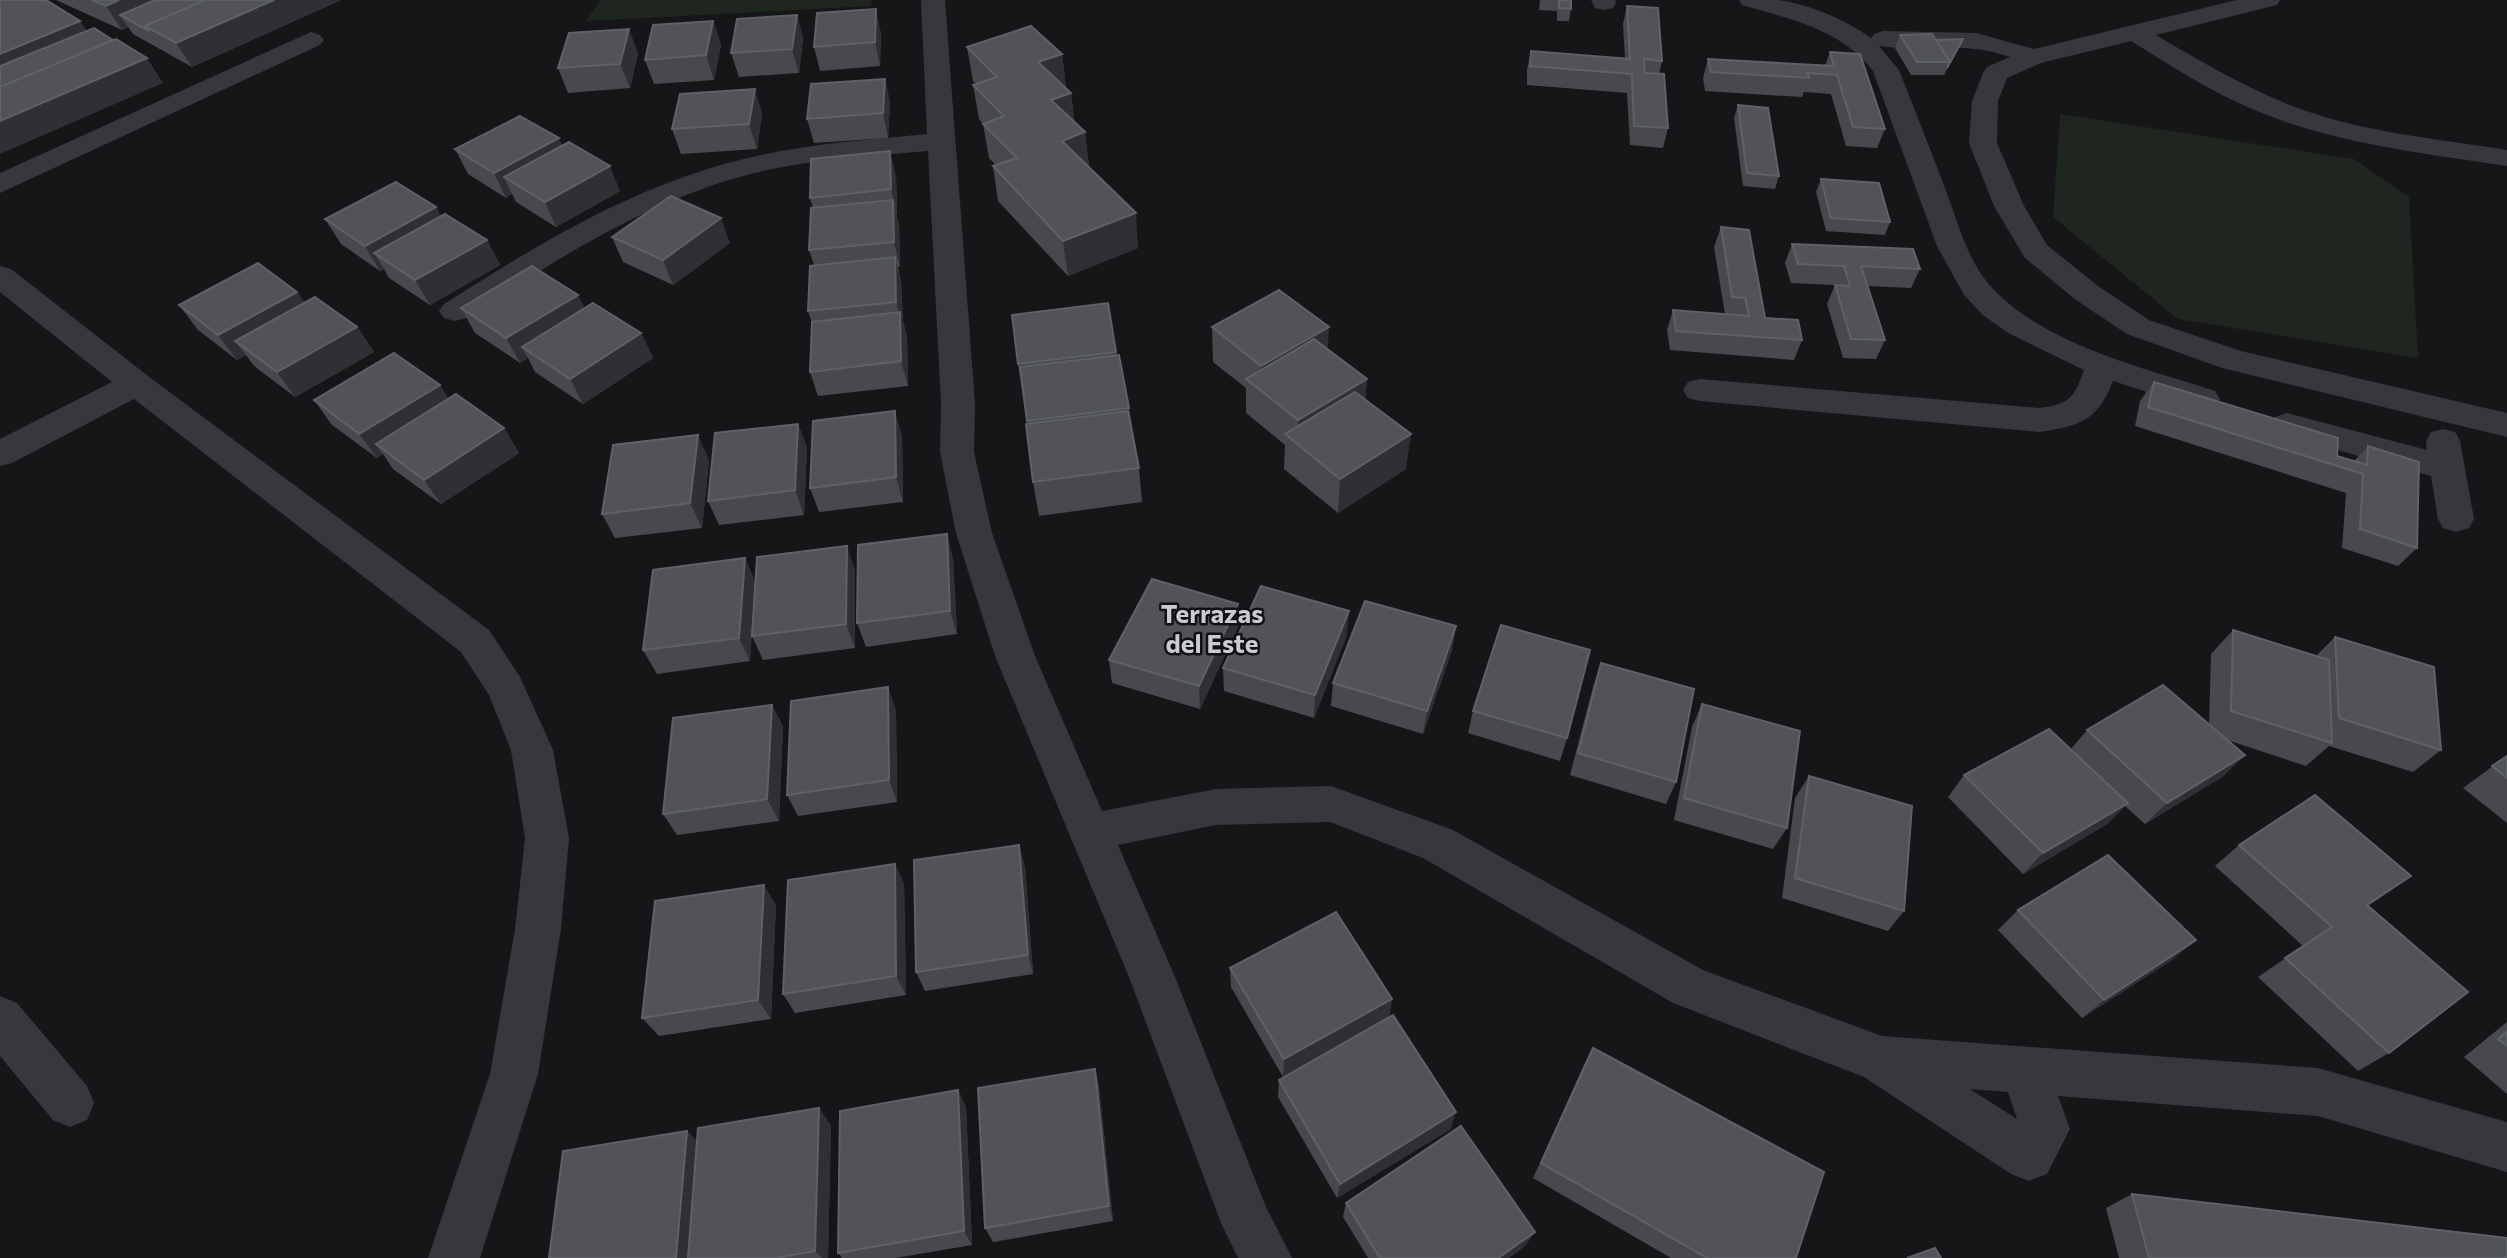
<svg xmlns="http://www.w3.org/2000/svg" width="2507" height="1258" font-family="Commissioner,sans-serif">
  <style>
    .green { fill: #1e261f }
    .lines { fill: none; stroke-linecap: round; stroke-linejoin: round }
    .minor { fill: #37383d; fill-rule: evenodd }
    .wall { fill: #47494d }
    .shaded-wall { fill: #2f3033 }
    .building { fill: #525359; stroke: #5f6168; stroke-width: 2 }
    .labels { text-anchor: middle; stroke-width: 5; stroke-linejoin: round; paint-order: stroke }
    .neighbourhood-label { font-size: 26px; font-weight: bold; fill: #c9ccd4; stroke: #111113 }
  </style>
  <rect width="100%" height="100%" fill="#161618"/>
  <g class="green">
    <polygon points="601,0 871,0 872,6 586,21"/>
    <polygon points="2060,114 2354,159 2409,197 2418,358 2178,319 2053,217"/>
  </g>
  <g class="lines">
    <g class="minor">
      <path d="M921 0H945L975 404 974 452 992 533 1035 656 1102 811 1216 789 1331 786 1453 830 1703 970 1882 1036 2318 1068 2507 1122V1172L2318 1116 2058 1096 2070 1129 2047 1174 2029 1181 2011 1174 1864 1077 1673 1003 1423 858 1330 822 1216 825 1118 845 1175 977 1266 1207 1292 1258H1238L1221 1223 1129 977 995 656 956 533 940 452 941 404 928 151C870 156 811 159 754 173 648 200 557 259 466 318L455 321 444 318 439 311 444 304C539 244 632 186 744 159 804 144 866 140 927 134ZM1970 1089 2008 1092 2017 1119Z"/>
      <polygon points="1591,0 1615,0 1616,3 1613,8 1604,10 1595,8"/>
      <path d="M1739 0C1751 0 1765 0 1778 0 1809 4 1846 20 1871 38L1874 34 1883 31 1976 33 2034 49 2237 0H2280L2277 5 2156 35C2203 63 2251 91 2303 110 2368 133 2439 139 2507 150V166C2423 153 2336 144 2257 111 2212 93 2172 66 2131 41L2041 63 2007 78 1998 101 1997 143 2024 206 2047 245 2098 286 2149 320 2241 351 2507 413V437L2222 368 2127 334 2076 300 2025 258 1994 206 1969 143 1972 101 1983 73 1987 67 2010 57C1965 40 1924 53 1879 46L1899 70C1916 113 1933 156 1949 199 1959 226 1968 259 1987 282 2038 343 2141 367 2215 391L2220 399 2215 407 2203 410 2113 381C2098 421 2079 426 2039 432L1700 401 1688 398 1683 390 1688 382 1700 379 2039 408C2069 404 2074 399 2084 370L2008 333 1983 315 1964 295 1937 246 1873 71C1841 29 1790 19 1742 5Z"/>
      <polygon points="311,32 320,35 324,40 320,45 0,193 0,173"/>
      <polygon points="0,266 11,269 148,376 489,630 520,677 553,750 569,838 561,929 538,1074 480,1258 428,1258 490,1074 515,929 525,838 511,750 489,695 461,652 134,399 12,463 0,466 0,439 112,382 0,292"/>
      <polygon points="2287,413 2427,450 2426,441 2431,432 2443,429 2455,432 2460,441 2474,519 2469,528 2456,532 2443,528 2438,519 2431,476 2275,433 2270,425 2275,417"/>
      <polygon points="0,996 17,1003 87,1086 94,1103 87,1120 70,1127 53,1120 0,1056"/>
    </g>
  </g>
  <g class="wall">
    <polygon points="56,0 341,0 192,67 133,34 128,27 122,30"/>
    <polygon points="1540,0 1571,0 1571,9 1569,21 1557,21 1557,11 1539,10"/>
    <polygon points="1627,6 1662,61 1659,74 1668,128 1663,148 1630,145 1627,93 1527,85 1527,70 1531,51 1625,58 1623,24"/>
    <polygon points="797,15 803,39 799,73 739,77 731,53"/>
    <polygon points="713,21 721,45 714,80 654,84 645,60"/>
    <polygon points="881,33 880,66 820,71 814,47"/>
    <polygon points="1900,35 1936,40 1963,39 1944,75 1911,75 1895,48"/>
    <polygon points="967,47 1062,54 1066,88 1071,93 1074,122 1085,132 1089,167 1138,248 1068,276 998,201 993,166 996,165 989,158 983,124 979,119 973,85 976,84 973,81"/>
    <polygon points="1830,52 1885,129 1877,148 1846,146 1831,94 1804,92 1802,97 1705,91 1703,78 1708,59 1825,66"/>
    <polygon points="638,53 630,88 568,93 558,68"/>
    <polygon points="885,79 890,103 888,138 814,143 807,119"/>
    <polygon points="1738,105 1779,176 1775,189 1743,186 1734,118"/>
    <polygon points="762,113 757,149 681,154 672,129"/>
    <polygon points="562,146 620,191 556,227 516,202 512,194 506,198 468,174 455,149"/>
    <polygon points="896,176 897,214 896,214 899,225 900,267 898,267 901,282 903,321 907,337 908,386 818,396 810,372 812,323 808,311 814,265 809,250 813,208 810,198"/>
    <polygon points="1821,179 1890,222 1885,235 1826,231 1816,192"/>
    <polygon points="436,207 441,216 487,240 500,265 430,305 389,278 384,269 380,271 341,244 325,219"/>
    <polygon points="1721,227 1765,318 1802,340 1794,360 1670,350 1667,330 1673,310 1725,314 1714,247"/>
    <polygon points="612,237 730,243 673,285 623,262"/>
    <polygon points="1792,244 1920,269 1911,288 1867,286 1885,340 1876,359 1843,358 1827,304 1835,285 1836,285 1791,283 1785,263"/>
    <polygon points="297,292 305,303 357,327 374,352 295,397 254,366 246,355 237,360 198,330 179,305"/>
    <polygon points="578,295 584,308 641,333 653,358 583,404 535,372 528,358 520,363 475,333 461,308"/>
    <polygon points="1108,303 1117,356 1129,408 1139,468 1142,502 1039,516 1033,482 1027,424 1018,364"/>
    <polygon points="1212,327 1328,349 1367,379 1365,400 1406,469 1338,513 1284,469 1285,445 1246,413 1246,388 1213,362"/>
    <polygon points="2154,382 2337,456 2354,461 2368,446 2417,548 2398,566 2342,548 2346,493 2135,426 2140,401"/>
    <polygon points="449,399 504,428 519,453 441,504 393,469 383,454 377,458 332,425 314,400"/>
    <polygon points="798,424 807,448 804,515 719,525 708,501"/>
    <polygon points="902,436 903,502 819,512 810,488"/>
    <polygon points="709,460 702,528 615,538 602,514"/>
    <polygon points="745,558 755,582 750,661 657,674 643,650"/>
    <polygon points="953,558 957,634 866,647 857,623"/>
    <polygon points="855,570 855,648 763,660 752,636"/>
    <polygon points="1456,626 1452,650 1423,734 1331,706 1333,683"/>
    <polygon points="1238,627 1200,709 1112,683 1109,660"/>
    <polygon points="2233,630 2316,656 2335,637 2441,750 2413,772 2329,746 2306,766 2227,740 2245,755 2222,777 2145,824 2125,806 2107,824 2023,874 1948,797 1964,775 2071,749 2087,730 2209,724 2211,654"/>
    <polygon points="1347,635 1314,718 1224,691 1223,668"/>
    <polygon points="1601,663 1676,782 1666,804 1570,775 1593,687"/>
    <polygon points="1702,704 1787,828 1773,849 1674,820 1692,727"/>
    <polygon points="772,705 783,727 779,821 677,835 663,814"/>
    <polygon points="896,710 897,802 798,816 787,795"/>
    <polygon points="1473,711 1567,738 1560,761 1468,733"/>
    <polygon points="2507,756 2507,823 2463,788"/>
    <polygon points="1809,776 1904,911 1888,931 1782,898 1795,798"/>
    <polygon points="2239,845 2411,876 2368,906 2389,1053 2358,1071 2258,977 2303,946 2215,866"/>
    <polygon points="895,864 904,884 906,995 795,1013 783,994"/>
    <polygon points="1025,866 1033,974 925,991 916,972"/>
    <polygon points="776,905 771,1019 659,1036 642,1018"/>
    <polygon points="2018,910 2172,960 2082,1018 1998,930"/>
    <polygon points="1230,968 1392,999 1389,1017 1283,1077 1231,987"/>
    <polygon points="2507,1022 2507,1094 2464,1057"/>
    <polygon points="1593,1048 1796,1258 1671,1258 1533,1178 1584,1065"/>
    <polygon points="1095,1069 1099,1086 1113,1221 993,1242 985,1228"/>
    <polygon points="1279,1080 1451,1129 1337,1198 1278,1097"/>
    <polygon points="958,1090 966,1107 972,1245 896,1258 842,1258 838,1253"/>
    <polygon points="831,1125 828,1258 549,1258 687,1131 697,1141"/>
    <polygon points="2132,1194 2507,1258 2119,1258 2106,1208"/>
    <polygon points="1346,1203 1526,1245 1509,1258 1368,1258 1343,1217"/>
  </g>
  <g class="shaded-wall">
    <polygon points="119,0 187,0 120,15 128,27 122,30 106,6"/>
    <polygon points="221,0 341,0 192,67 176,43"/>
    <polygon points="876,9 881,33 880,66 875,42"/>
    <polygon points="797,15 803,39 799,73 792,49"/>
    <polygon points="80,21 93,40 0,78 0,54"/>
    <polygon points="713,21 721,45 714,80 706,55"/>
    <polygon points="629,29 638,53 630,88 620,64"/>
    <polygon points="1062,54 1066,88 1038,62"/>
    <polygon points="147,58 163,83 0,154 0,121"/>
    <polygon points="885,79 890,103 888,138 883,113"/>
    <polygon points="755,89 762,113 757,149 749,124"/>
    <polygon points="1071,93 1075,127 1051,100"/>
    <polygon points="1085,132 1089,167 1062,141"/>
    <polygon points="559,138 570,163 504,177 512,194 506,198 494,173"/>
    <polygon points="890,151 896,176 897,214 891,189"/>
    <polygon points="610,166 620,191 556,227 545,202"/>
    <polygon points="893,200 899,225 900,267 894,242"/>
    <polygon points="436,207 450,232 374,253 384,269 380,271 365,246"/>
    <polygon points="1136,213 1138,248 1068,276 1063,241"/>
    <polygon points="721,218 730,243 673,285 663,260"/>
    <polygon points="487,240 500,265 430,305 415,280"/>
    <polygon points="895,257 901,282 903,321 907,337 908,386 901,361 900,318 896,302"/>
    <polygon points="297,292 315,317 235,341 246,355 237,360 218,335"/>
    <polygon points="578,295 590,320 522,347 528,358 520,363 506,338"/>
    <polygon points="357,327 374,352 295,397 277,372"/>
    <polygon points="1329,327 1327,362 1261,391 1261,366"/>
    <polygon points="641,333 653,358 583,404 570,379"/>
    <polygon points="1367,379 1364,413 1297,444 1298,420"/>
    <polygon points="440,385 455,409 376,444 383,454 377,458 359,434"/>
    <polygon points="895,411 902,436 903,502 896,477"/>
    <polygon points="798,424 807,448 804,515 795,490"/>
    <polygon points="504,428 519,453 441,504 424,480"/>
    <polygon points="1411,434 1406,469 1338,513 1340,479"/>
    <polygon points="698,435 709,460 702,528 690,503"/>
    <polygon points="947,534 953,558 957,634 950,611"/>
    <polygon points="847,546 855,570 855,648 846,624"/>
    <polygon points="745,558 755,582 750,661 739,638"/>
    <polygon points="1238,604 1238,627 1200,709 1199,686"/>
    <polygon points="1349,611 1347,635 1314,718 1315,695"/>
    <polygon points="1456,626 1452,650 1423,734 1427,711"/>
    <polygon points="888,687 896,710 897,802 889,780"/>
    <polygon points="772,705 783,727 779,821 767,799"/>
    <polygon points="2245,755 2222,777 2145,824 2167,803"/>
    <polygon points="2128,803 2107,824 2023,874 2043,853"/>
    <polygon points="1019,845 1025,866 1033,974 1028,955"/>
    <polygon points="895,864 904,884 906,995 896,976"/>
    <polygon points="2411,876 2382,896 2339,925 2367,905"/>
    <polygon points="764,885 776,905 771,1019 758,1000"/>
    <polygon points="2196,940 2172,960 2082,1018 2104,1000"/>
    <polygon points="1392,999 1389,1017 1283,1077 1284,1059"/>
    <polygon points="1095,1069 1099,1086 1113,1221 1109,1206"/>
    <polygon points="958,1090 966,1107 972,1245 964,1231"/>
    <polygon points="819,1108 831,1125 828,1258 822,1258 815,1251"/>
    <polygon points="1456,1112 1451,1129 1337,1198 1340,1184"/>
    <polygon points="687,1131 703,1147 694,1258 676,1258"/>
    <polygon points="1535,1232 1526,1245 1509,1258 1498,1258"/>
  </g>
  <g class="building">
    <polygon points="0,0 46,0 80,21 0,54"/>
    <polygon points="92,0 119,0 106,6"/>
    <polygon points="155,0 205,0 145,26 149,31 120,15"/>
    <polygon points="205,0 274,0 176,43 145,26"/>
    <polygon points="1559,0 1571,0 1571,9 1559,8"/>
    <polygon points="1627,6 1658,8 1662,61 1644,59 1645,73 1664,74 1668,128 1634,126 1632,74 1530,66 1531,51 1630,59"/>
    <polygon points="876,9 875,42 814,47 817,13"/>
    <polygon points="797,15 792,49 731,53 737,19"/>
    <polygon points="713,21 706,55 645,60 653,25"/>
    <polygon points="1031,26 1062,54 1038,62 1071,93 1051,100 1085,132 1062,141 1136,213 1063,241 993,166 1017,158 983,124 1004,116 973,85 997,77 967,47"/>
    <polygon points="94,28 113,40 0,87 0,66"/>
    <polygon points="629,29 620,64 558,68 569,33"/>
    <polygon points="1932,34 1950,62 1917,62 1900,35"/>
    <polygon points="116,39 147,58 0,121 0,87"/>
    <polygon points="1963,39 1947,68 1950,62 1936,40"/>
    <polygon points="1830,52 1860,54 1885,129 1853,127 1837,75 1807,73 1809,78 1711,72 1708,59 1834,66"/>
    <polygon points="885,79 883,113 807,119 811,84"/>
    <polygon points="755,89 749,124 672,129 680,94"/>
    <polygon points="1738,105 1768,108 1779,176 1747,173"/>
    <polygon points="520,116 559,138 494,173 455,149"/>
    <polygon points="569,142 610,166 545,202 504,177"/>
    <polygon points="890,151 891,189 810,198 811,159"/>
    <polygon points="1821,179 1879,183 1890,222 1831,218"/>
    <polygon points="396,182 436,207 365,246 325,219"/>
    <polygon points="671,196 721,218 663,260 612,237"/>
    <polygon points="893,200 894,242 809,250 811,208"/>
    <polygon points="445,214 487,240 415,280 374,253"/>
    <polygon points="1721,227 1749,230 1765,318 1798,320 1802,340 1676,331 1673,310 1749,316 1745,298 1732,297"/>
    <polygon points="1792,244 1913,249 1920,269 1861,266 1885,340 1851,339 1835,285 1850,286 1844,266 1798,264"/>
    <polygon points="895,257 896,302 808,311 810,266"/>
    <polygon points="258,263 297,292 218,335 179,305"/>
    <polygon points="532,266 578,295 506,338 461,308"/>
    <polygon points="1279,290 1329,327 1261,366 1212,327"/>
    <polygon points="315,297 357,327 277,372 235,341"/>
    <polygon points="593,303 641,333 570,379 522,347"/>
    <polygon points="1108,303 1116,352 1018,364 1012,315"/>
    <polygon points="900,312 901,361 810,372 812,322"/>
    <polygon points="1314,339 1367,379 1298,420 1246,379"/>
    <polygon points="394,353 440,385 359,434 314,400"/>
    <polygon points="1119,355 1129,408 1027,421 1020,367"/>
    <polygon points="2154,382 2338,438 2337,456 2367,465 2368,446 2419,462 2417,548 2360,529 2363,474 2148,407"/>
    <polygon points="1355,392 1411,434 1340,479 1285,434"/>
    <polygon points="456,394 504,428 424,480 376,444"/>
    <polygon points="895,411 896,477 810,488 813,421"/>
    <polygon points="1128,411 1139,468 1033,482 1026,424"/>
    <polygon points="798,424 795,490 708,501 715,433"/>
    <polygon points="698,435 690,503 602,514 613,445"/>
    <polygon points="947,534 950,611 857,623 858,545"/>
    <polygon points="847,546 846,624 752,636 757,557"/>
    <polygon points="745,558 739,638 643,650 653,570"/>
    <polygon points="1152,579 1238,604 1199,686 1109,660"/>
    <polygon points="1261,586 1349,611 1315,695 1223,668"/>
    <polygon points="1365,601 1456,626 1427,711 1333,683"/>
    <polygon points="1501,625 1590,650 1567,738 1473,711"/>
    <polygon points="2233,630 2329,660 2332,743 2231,711"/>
    <polygon points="2335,637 2434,667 2441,750 2339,718"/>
    <polygon points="1601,663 1694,689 1676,782 1578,753"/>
    <polygon points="2163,685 2245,755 2167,803 2087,730"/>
    <polygon points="888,687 889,780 787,795 791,701"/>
    <polygon points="1702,704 1800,731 1787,828 1684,798"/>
    <polygon points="772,705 767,799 663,814 673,718"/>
    <polygon points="2049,729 2128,803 2043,853 1964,775"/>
    <polygon points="2507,756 2507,778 2492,766"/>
    <polygon points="1809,776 1912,806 1904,911 1795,878"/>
    <polygon points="2315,795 2411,876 2367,905 2468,992 2389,1053 2285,958 2332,927 2239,845"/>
    <polygon points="1019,845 1028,955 916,972 914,860"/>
    <polygon points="2108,855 2196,940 2104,1000 2018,910"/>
    <polygon points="895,864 896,976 783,994 788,880"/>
    <polygon points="764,885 758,1000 642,1018 655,901"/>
    <polygon points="1336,912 1392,999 1284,1059 1230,968"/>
    <polygon points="1393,1015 1456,1112 1340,1184 1279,1080"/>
    <polygon points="2507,1031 2507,1046 2498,1039"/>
    <polygon points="1593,1048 1824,1172 1796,1258 1707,1258 1541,1163"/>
    <polygon points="1095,1069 1109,1206 985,1228 978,1088"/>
    <polygon points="958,1090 964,1231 838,1253 840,1111"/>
    <polygon points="819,1108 815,1251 776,1258 688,1258 698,1128"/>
    <polygon points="1461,1126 1535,1232 1498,1258 1380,1258 1346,1203"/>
    <polygon points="687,1131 676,1258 549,1258 563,1151"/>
    <polygon points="2132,1194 2507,1238 2507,1258 2149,1258"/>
    <polygon points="1935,1248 1941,1258 1907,1258"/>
  </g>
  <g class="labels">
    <g class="neighbourhood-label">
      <text x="1212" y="623">Terrazas<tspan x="1212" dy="30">del Este</tspan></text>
    </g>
  </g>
</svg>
